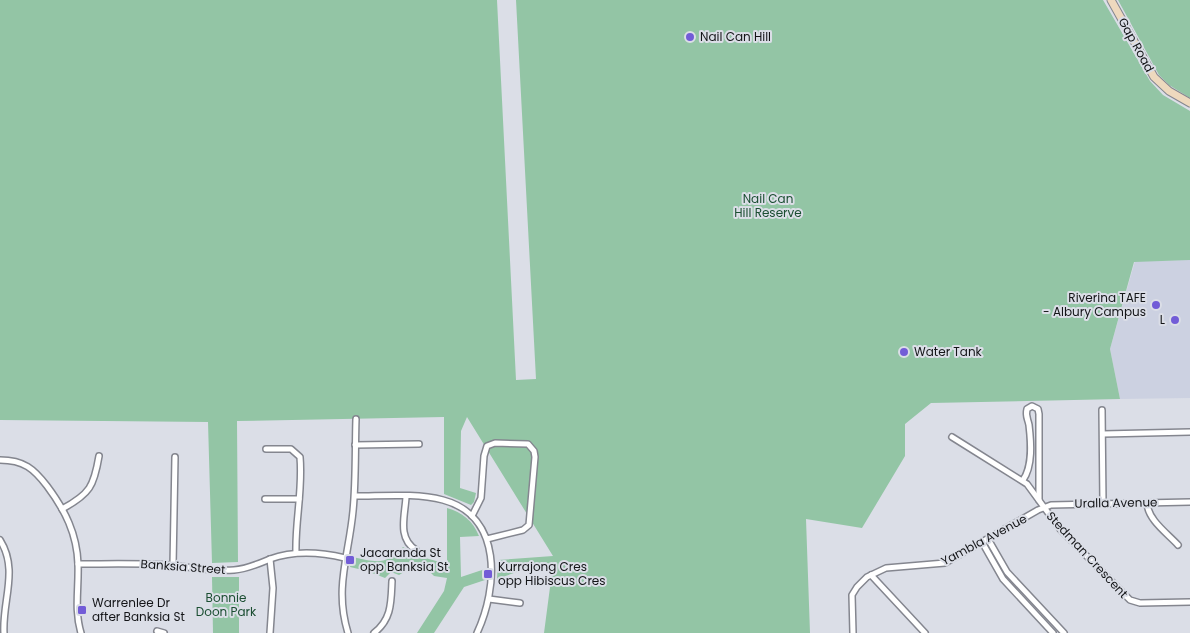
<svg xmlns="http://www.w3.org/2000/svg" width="1190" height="633" font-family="Poppins,sans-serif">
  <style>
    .built { fill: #ccd1e1 }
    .green { fill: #93c5a5 }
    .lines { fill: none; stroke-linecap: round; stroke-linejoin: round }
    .street-casing { stroke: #84868f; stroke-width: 8 }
    .secondary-casing { stroke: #84868f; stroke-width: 9 }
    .street { stroke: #fff; stroke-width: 5 }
    .secondary { stroke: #eed9be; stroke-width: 7 }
    .poi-dot { fill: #725cd7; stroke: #dbdee7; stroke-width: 2 }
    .labels { text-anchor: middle; stroke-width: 4; stroke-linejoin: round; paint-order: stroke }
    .poi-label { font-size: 12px; fill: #141518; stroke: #dbdee7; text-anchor: start }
    .street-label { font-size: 12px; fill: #141518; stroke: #dbdee7 }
    .park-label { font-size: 12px; fill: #1b4e32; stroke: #dbdee7 }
  </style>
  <rect width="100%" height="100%" fill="#dbdee7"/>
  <polygon class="built" points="1190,260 1190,398 1120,399 1110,349 1135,261"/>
  <g class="green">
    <polygon points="0,0 497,0 516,380 536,379 516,0 1103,0 1150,81 1163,95 1190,111 1190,260 1134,262 1110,349 1120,399 931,403 905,424 905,456 862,528 806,519 810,633 544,633 552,572 528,568 497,579 498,560 553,556 467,417 461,431 460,488 476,493 474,502 471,505 444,494 444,417 237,421 238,562 212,563 208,422 0,420"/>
    <polygon points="1118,0 1190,0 1190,98 1169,85 1159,75"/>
    <path d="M447 508C462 512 473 521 479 536L460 537 461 577 485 569V580L464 587 434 633H417L444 591 447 578 434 576 426 568 409 569 399 575 391 572 385 578 367 571 350 567 352 557C377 562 385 566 403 547L418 556 447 564Z"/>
    <polygon points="212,577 239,577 239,633 213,633"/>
  </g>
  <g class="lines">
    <g class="street-casing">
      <g id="street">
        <polyline points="1102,410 1103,504"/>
        <polyline points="1103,434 1190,432"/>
        <polyline points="952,437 1027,484 1060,529 1130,600 1140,603 1190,602"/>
        <polyline points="355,445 419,444"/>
        <path d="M266 449H291L300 457C303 490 295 521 296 553"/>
        <path d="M0 460C24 460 34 469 47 486 65 510 77 534 78 564 79 587 74 610 81 633"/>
        <path d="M1023 480C1033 466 1031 442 1029 425 1028 419 1025 416 1027 409L1032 406 1038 409 1039 414V500"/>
        <path d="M355 496C383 496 416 493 443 500 503 516 498 588 477 633"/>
        <path d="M406 497C405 516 397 538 416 550"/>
        <polyline points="265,499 299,499"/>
        <path d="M1147 503C1148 520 1167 533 1178 545"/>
        <path d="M62 509C90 494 94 486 99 456"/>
        <polyline points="472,516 481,498 484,456 487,446 495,443 528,444 534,451 535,457 529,525 523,530 487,539"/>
        <polyline points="988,539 1007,572 1064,633"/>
        <path d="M0 540C19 570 2 601 4 633"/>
        <polyline points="982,542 1003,579 1053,633"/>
        <path d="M78 564C108 564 139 563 169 565 191 567 212 572 234 570 247 569 258 564 270 559 295 550 320 552 345 558"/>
        <polyline points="173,566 175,457"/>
        <polyline points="871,575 925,633"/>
        <polyline points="489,599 520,603"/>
        <polyline points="157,631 164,633"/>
        <polyline points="270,633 273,588 270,559"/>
        <path d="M348 633C334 588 349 555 353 511 356 481 355 450 356 419"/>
        <path d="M374 633C392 619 391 602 392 581"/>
        <polyline points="853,633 852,595 857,587 867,577 886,568 945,563 1038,510 1051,505 1190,502"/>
      </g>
    </g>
    <g class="secondary-casing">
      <polyline id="secondary" points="1111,0 1154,77 1169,91 1190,103"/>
    </g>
    <use href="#street" class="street"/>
    <use href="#secondary" class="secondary"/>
  </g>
  <g class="poi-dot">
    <circle cx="690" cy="37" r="5"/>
    <circle cx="1156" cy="305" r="5"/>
    <circle cx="1175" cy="320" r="5"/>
    <circle cx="904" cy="352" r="5"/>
    <rect x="345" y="555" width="10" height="10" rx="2.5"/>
    <rect x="483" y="569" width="10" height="10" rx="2.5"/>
    <rect x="77" y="605" width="10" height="10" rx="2.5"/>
  </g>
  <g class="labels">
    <g class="poi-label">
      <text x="700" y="41">Nail Can Hill</text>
      <text x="1146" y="302" text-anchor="end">Riverina TAFE<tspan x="1146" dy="14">- Albury Campus</tspan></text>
      <text x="1165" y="324" text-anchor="end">L</text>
      <text x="914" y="356">Water Tank</text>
      <text x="360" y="557">Jacaranda St<tspan x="360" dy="14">opp Banksia St</tspan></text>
      <text x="498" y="571">Kurrajong Cres<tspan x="498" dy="14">opp Hibiscus Cres</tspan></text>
      <text x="92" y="607">Warrenlee Dr<tspan x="92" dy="14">after Banksia St</tspan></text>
    </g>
    <g class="street-label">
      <text transform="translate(1136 45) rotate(61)" y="4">Gap Road</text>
      <text transform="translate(1116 503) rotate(-1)" y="4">Uralla Avenue</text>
      <text transform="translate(984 540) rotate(-28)" y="4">Yambla Avenue</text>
      <text transform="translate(1087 555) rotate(47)" y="4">Stedman Crescent</text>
      <text transform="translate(183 567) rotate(4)" y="4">Banksia Street</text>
    </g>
    <g class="park-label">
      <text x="768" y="203">Nail Can<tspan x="768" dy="14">Hill Reserve</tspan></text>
      <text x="226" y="602">Bonnie<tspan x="226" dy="14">Doon Park</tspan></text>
    </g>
  </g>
</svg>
